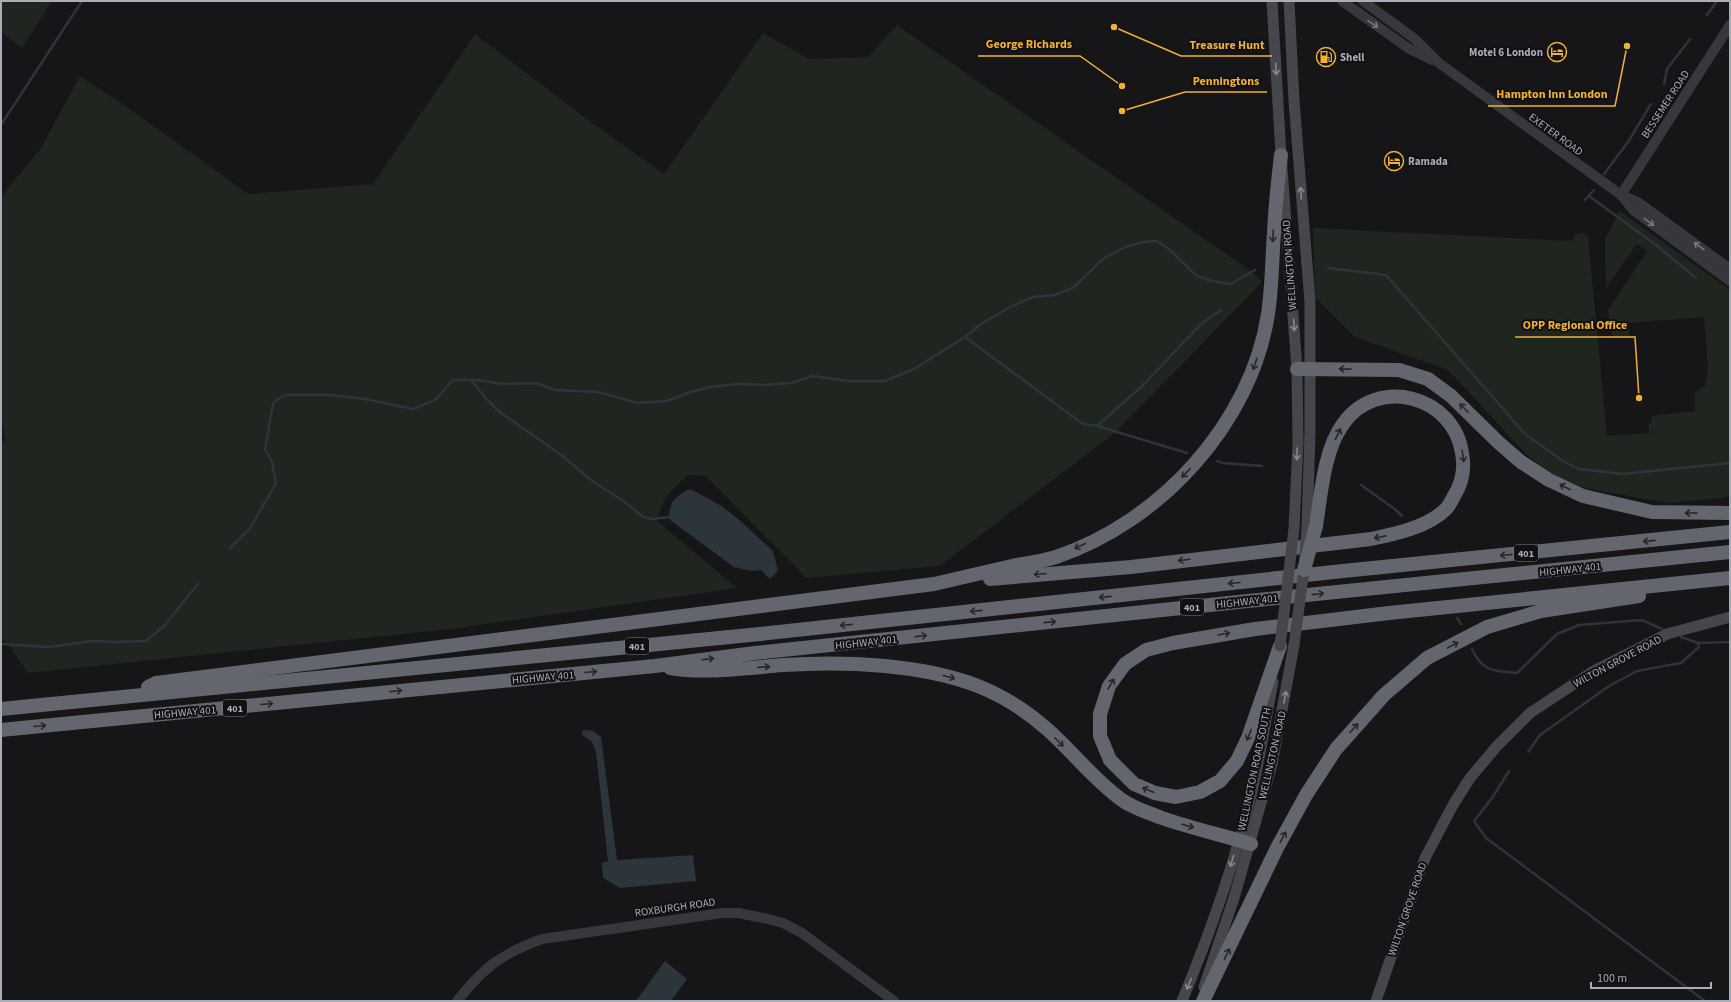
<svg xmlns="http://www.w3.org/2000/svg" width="1731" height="1002" font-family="'Source Sans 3',sans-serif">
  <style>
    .green { fill: #1e261f }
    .water { fill: #2c353c }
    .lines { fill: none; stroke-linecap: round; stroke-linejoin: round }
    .stream { stroke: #2c353c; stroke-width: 2.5 }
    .tertiary { stroke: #37383d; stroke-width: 10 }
    .secondary { stroke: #45474d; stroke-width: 11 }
    .motorway { stroke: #63666e; stroke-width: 14 }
    .secondary-bridge { stroke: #45474d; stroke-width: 11 }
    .motorway-bridge { stroke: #63666e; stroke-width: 14 }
    .oneway { stroke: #757881 }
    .oneway2 { stroke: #858993 }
    .oneway3 { stroke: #26262a }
    .labels { text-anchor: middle; stroke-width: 4; stroke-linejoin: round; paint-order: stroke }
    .shield { fill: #111113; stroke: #7b7e86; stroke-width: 1 }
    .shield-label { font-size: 10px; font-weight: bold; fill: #a8adb8 }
    .poi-label { font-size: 11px; font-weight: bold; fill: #a8adb8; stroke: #111113; text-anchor: start }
    .street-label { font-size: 11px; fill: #a8adb8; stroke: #111113 }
    .leader { fill: none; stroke: #f2b134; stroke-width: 1.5 }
    .callout-dot { fill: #f2b134; stroke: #111113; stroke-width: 1.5 }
    .callout-label { font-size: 12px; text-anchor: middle; font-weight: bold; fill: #f2b134; stroke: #111113; stroke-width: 4; stroke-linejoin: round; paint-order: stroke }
  </style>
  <rect width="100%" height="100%" fill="#161618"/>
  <g class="green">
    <polygon points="1,1 52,1 22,48 1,32"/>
    <polygon points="897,25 1252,272 1262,282 1116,432 940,566 806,578 706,476 688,475 667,495 656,520 737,588 451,629 28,673 8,644 1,638 1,443 5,442 1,412 1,197 41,148 80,76 124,105 248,194 373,184 475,34 592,123 664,174 763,33 809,59 868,57"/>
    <polygon points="1620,211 1730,290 1730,497 1668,503 1584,488 1557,477 1528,456 1448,370 1355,337 1315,297 1313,228 1572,241 1575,234 1583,233 1588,237 1607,436 1650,433 1648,425 1652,422 1652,416 1695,411 1695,392 1705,386 1708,369 1704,317 1629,323 1629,337 1617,338 1612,336 1608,310 1647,251 1637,244 1606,288 1605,239"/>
  </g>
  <g class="water">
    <path d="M690 489 720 505 737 518 773 551 778 571 770 579 761 570 751 571 734 567 670 520C667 503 676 496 690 489Z"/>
    <polygon points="586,730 593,731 601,737 617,860 693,855 696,881 620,888 603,878 602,863 608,861 596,752 592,742 582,735 582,731"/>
    <polygon points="665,961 687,979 671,1001 636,1001"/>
  </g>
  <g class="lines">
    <g class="stream">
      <polyline points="1707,15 1717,1"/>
      <polyline points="1664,84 1667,69 1690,39"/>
      <polyline points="1,125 82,1"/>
      <polyline points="1604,174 1628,142 1651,104"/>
      <polyline points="1589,196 1656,245 1696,278"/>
      <polyline points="1585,200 1594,190"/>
      <polyline points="1328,268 1386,275 1525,434 1563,461 1579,469 1623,474 1730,463"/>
      <polyline points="965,337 1083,424 1097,426 1187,453"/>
      <polyline points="471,380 487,400 501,413 560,454 591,480 626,503 643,517 652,519 670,517"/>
      <polyline points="1097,426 1143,385 1201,324 1221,310"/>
      <polyline points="1217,461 1223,463 1262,466"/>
      <polyline points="1361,485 1396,510 1402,516"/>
      <path d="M229 549 251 527 276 483 272 462 265 449C269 433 269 418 274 402L285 395H330L365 399 413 409 435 400 453 380H478L502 384 536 383 555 390 598 392 638 403 667 401 688 393 710 387 737 384 764 385 791 383 813 376 848 381H885L914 369 965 337 981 324 1010 307 1033 297 1055 295 1074 287 1104 258 1123 248 1142 242 1157 241 1170 250 1197 276 1212 281 1231 284 1255 270"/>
      <polyline points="1457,618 1461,624"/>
      <polyline points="1681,637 1698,643 1730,642"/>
      <polyline points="1,644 48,647 93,641 113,642 146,641 165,625 198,584"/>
      <path d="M1472 649C1482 672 1494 671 1517 673L1557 634 1579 625 1642 620 1662 629"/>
      <polyline points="1528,752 1540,735 1609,686 1637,671 1681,663 1699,647 1698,643"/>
      <polyline points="1509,771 1492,798 1474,821 1486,838 1705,1001"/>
    </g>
    <g class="tertiary">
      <polyline points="1342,1 1408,48 1432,60"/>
      <polyline points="1363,1 1415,39 1439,63 1621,195 1638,202 1730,269"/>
      <polyline points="1621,195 1730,25"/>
      <polyline points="1621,195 1633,210 1730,281"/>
      <path d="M457 1001C484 967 501 954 542 939L722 913H738L768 919 783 923 802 933 894 1001"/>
    </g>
    <g class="secondary">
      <polyline points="1272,1 1281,155 1297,369 1298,442 1294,529"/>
      <polyline points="1289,1 1294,101 1310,302 1310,432 1307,527"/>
      <polyline points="1204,987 1234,898 1272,764 1294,645"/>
      <path d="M1182 1001C1211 931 1236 860 1253 787 1261 752 1266 717 1273 682"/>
      <polyline points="1376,1001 1425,858 1453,805 1470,778 1497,746 1530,713 1592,672 1667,634 1730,617"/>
    </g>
    <g class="motorway">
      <polyline points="1297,369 1399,370 1428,379 1451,396 1498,442 1521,462 1549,480 1583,496 1652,512 1730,513"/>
      <path d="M990 579 1131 567 1371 539C1395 534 1428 527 1446 509 1449 506 1452 500 1454 496 1463 482 1465 469 1462 453 1454 396 1377 375 1343 424 1324 450 1321 494 1316 526"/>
      <polyline points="1280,646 1248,738 1237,761 1220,781 1200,792 1176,797 1155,793 1134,784 1110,760 1100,736 1100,714 1109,686 1125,664 1146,650 1173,643 1255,629 1389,613 1730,578"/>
      <path d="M670 668C707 674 746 668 783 665 845 661 921 664 978 686 1003 696 1028 712 1048 730 1073 752 1094 780 1122 800 1133 808 1149 813 1162 818 1191 828 1221 835 1251 844"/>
      <path d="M148 687 156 683 934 584C961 578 989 571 1016 565 1029 563 1043 561 1056 557 1160 522 1251 424 1268 314 1272 288 1272 260 1274 233 1275 207 1278 181 1281 155"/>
      <polyline points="1,709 760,634 1343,571 1730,532"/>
      <polyline points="1,730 655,666 755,653 1238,602 1730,552"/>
      <polyline points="1203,1001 1277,848 1306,795 1336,749 1384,695 1427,658 1487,627 1541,611 1639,596"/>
    </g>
    <g class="secondary-bridge">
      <polyline points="1294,645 1304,570 1307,527"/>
      <polyline points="1280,646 1294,529"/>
    </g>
    <polyline class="motorway-bridge" points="1304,570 1316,526"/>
  </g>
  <defs><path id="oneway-shaft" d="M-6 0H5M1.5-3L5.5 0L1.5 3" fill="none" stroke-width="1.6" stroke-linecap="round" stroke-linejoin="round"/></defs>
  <g class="oneway">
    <use href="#oneway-shaft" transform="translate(1373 24) rotate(35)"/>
    <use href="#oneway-shaft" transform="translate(1649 222) rotate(36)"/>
    <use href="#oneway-shaft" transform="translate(1699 246) rotate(-144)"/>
  </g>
  <g class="oneway2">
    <use href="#oneway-shaft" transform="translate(1276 69) rotate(86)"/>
    <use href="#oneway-shaft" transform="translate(1301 193) rotate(-94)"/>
    <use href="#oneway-shaft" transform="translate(1294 325) rotate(86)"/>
    <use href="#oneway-shaft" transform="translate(1297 454) rotate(92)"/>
    <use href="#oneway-shaft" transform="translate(1285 697) rotate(-79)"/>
    <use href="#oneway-shaft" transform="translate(1232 861) rotate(107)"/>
    <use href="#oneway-shaft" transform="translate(1189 984) rotate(112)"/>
  </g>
  <g class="oneway3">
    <use href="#oneway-shaft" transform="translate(1273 236) rotate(93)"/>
    <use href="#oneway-shaft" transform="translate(1255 364) rotate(108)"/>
    <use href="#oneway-shaft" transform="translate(1345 369) rotate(-179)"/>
    <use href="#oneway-shaft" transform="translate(1464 408) rotate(-135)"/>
    <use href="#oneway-shaft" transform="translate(1338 434) rotate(-64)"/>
    <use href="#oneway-shaft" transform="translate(1463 456) rotate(81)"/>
    <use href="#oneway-shaft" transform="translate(1186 473) rotate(134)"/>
    <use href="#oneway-shaft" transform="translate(1565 487) rotate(-153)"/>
    <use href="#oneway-shaft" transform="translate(1691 513) rotate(-180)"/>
    <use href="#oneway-shaft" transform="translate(1380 537) rotate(169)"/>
    <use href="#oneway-shaft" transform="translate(1649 541) rotate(174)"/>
    <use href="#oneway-shaft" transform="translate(1080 546) rotate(156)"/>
    <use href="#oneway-shaft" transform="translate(1506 555) rotate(174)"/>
    <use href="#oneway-shaft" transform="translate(1184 560) rotate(173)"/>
    <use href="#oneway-shaft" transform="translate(1040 574) rotate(175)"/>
    <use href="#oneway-shaft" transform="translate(1234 583) rotate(175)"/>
    <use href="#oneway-shaft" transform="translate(1318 594) rotate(-6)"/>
    <use href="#oneway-shaft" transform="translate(1105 597) rotate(174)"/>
    <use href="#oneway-shaft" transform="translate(976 611) rotate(174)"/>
    <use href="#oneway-shaft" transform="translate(1050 622) rotate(-6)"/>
    <use href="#oneway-shaft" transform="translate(846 625) rotate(174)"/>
    <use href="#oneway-shaft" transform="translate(1224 634) rotate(-10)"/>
    <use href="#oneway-shaft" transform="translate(921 636) rotate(-6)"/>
    <use href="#oneway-shaft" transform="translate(1453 645) rotate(-28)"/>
    <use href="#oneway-shaft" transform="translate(708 659) rotate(-7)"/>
    <use href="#oneway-shaft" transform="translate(764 667) rotate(-4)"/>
    <use href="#oneway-shaft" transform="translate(591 672) rotate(-5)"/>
    <use href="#oneway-shaft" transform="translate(949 677) rotate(15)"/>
    <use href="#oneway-shaft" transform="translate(1111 684) rotate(-60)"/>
    <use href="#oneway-shaft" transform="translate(396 691) rotate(-6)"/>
    <use href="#oneway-shaft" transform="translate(267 704) rotate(-5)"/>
    <use href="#oneway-shaft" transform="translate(40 726) rotate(-5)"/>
    <use href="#oneway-shaft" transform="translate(1354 728) rotate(-48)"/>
    <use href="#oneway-shaft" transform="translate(1249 735) rotate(112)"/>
    <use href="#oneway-shaft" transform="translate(1059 742) rotate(45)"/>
    <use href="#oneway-shaft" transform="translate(1148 790) rotate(-157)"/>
    <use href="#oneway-shaft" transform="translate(1188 826) rotate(16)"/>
    <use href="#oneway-shaft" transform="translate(1283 837) rotate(-62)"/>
    <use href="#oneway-shaft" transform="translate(1227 954) rotate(-64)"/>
  </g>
  <defs>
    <g id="hotel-ring" transform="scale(1)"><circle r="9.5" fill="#111113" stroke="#f2b134" stroke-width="1.5"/><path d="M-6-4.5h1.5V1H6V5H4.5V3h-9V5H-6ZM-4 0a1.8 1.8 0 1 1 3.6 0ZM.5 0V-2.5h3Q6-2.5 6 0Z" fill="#f2b134"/></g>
    <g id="fuel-ring" transform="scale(1)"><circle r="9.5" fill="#111113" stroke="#f2b134" stroke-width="1.5"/><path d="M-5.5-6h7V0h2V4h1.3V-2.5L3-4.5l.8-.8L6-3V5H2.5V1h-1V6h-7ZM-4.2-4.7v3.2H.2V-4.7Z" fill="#f2b134"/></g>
  </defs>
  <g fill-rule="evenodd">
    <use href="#hotel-ring" x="1557" y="52"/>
    <use href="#fuel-ring" x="1326" y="57"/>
    <use href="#hotel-ring" x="1394" y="161"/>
  </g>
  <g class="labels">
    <g class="shield">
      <rect x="1514" y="545" width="24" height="16" rx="3"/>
      <rect x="1180" y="599" width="24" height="16" rx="3"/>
      <rect x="625" y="638" width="24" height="16" rx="3"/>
      <rect x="223" y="700" width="24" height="16" rx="3"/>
    </g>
    <g class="shield-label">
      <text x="1526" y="557">401</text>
      <text x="1192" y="611">401</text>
      <text x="637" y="650">401</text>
      <text x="235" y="712">401</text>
    </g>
    <g class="poi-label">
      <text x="1543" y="56" text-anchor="end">Motel 6 London</text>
      <text x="1340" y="61">Shell</text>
      <text x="1408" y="165">Ramada</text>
    </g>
    <g class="street-label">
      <text transform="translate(1665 104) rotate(-57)" y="4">BESSEMER ROAD</text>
      <text transform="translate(1556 134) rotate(36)" y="4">EXETER ROAD</text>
      <text transform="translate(1289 265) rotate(-94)" y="4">WELLINGTON ROAD</text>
      <text transform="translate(1570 569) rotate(-6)" y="4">HIGHWAY 401</text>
      <text transform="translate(1247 601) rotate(-6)" y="4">HIGHWAY 401</text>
      <text transform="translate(866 642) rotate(-6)" y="4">HIGHWAY 401</text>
      <text transform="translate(1617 661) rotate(-28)" y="4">WILTON GROVE ROAD</text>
      <text transform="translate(543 677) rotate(-5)" y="4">HIGHWAY 401</text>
      <text transform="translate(185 712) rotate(-5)" y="4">HIGHWAY 401</text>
      <text transform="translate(1272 755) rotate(-77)" y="4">WELLINGTON ROAD</text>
      <text transform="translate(1254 769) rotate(-78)" y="4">WELLINGTON ROAD SOUTH</text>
      <text transform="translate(675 907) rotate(-8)" y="4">ROXBURGH ROAD</text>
      <text transform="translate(1407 909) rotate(-71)" y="4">WILTON GROVE ROAD</text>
    </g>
  </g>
  <path class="leader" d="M1122 86L1080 56H978M1114 27L1181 56H1272M1122 111L1185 92H1267M1627 46L1615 106H1488M1639 398L1635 337H1515"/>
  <g class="callout-dot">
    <circle cx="1122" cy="86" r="4"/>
    <circle cx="1114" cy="27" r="4"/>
    <circle cx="1122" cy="111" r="4"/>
    <circle cx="1627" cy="46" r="4"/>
    <circle cx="1639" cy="398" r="4"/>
  </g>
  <g class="callout-label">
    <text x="1029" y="48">George Richards</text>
    <text x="1227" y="49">Treasure Hunt</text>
    <text x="1226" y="85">Penningtons</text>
    <text x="1552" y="98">Hampton Inn London</text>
    <text x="1575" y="329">OPP Regional Office</text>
  </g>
  <rect width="1731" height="1002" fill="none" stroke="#a8adb8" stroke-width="4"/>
  <path d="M1591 982v6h120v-6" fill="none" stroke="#a8adb8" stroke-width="2"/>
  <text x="1597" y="982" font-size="12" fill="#a8adb8" stroke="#111113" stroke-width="3" paint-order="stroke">100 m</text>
</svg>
